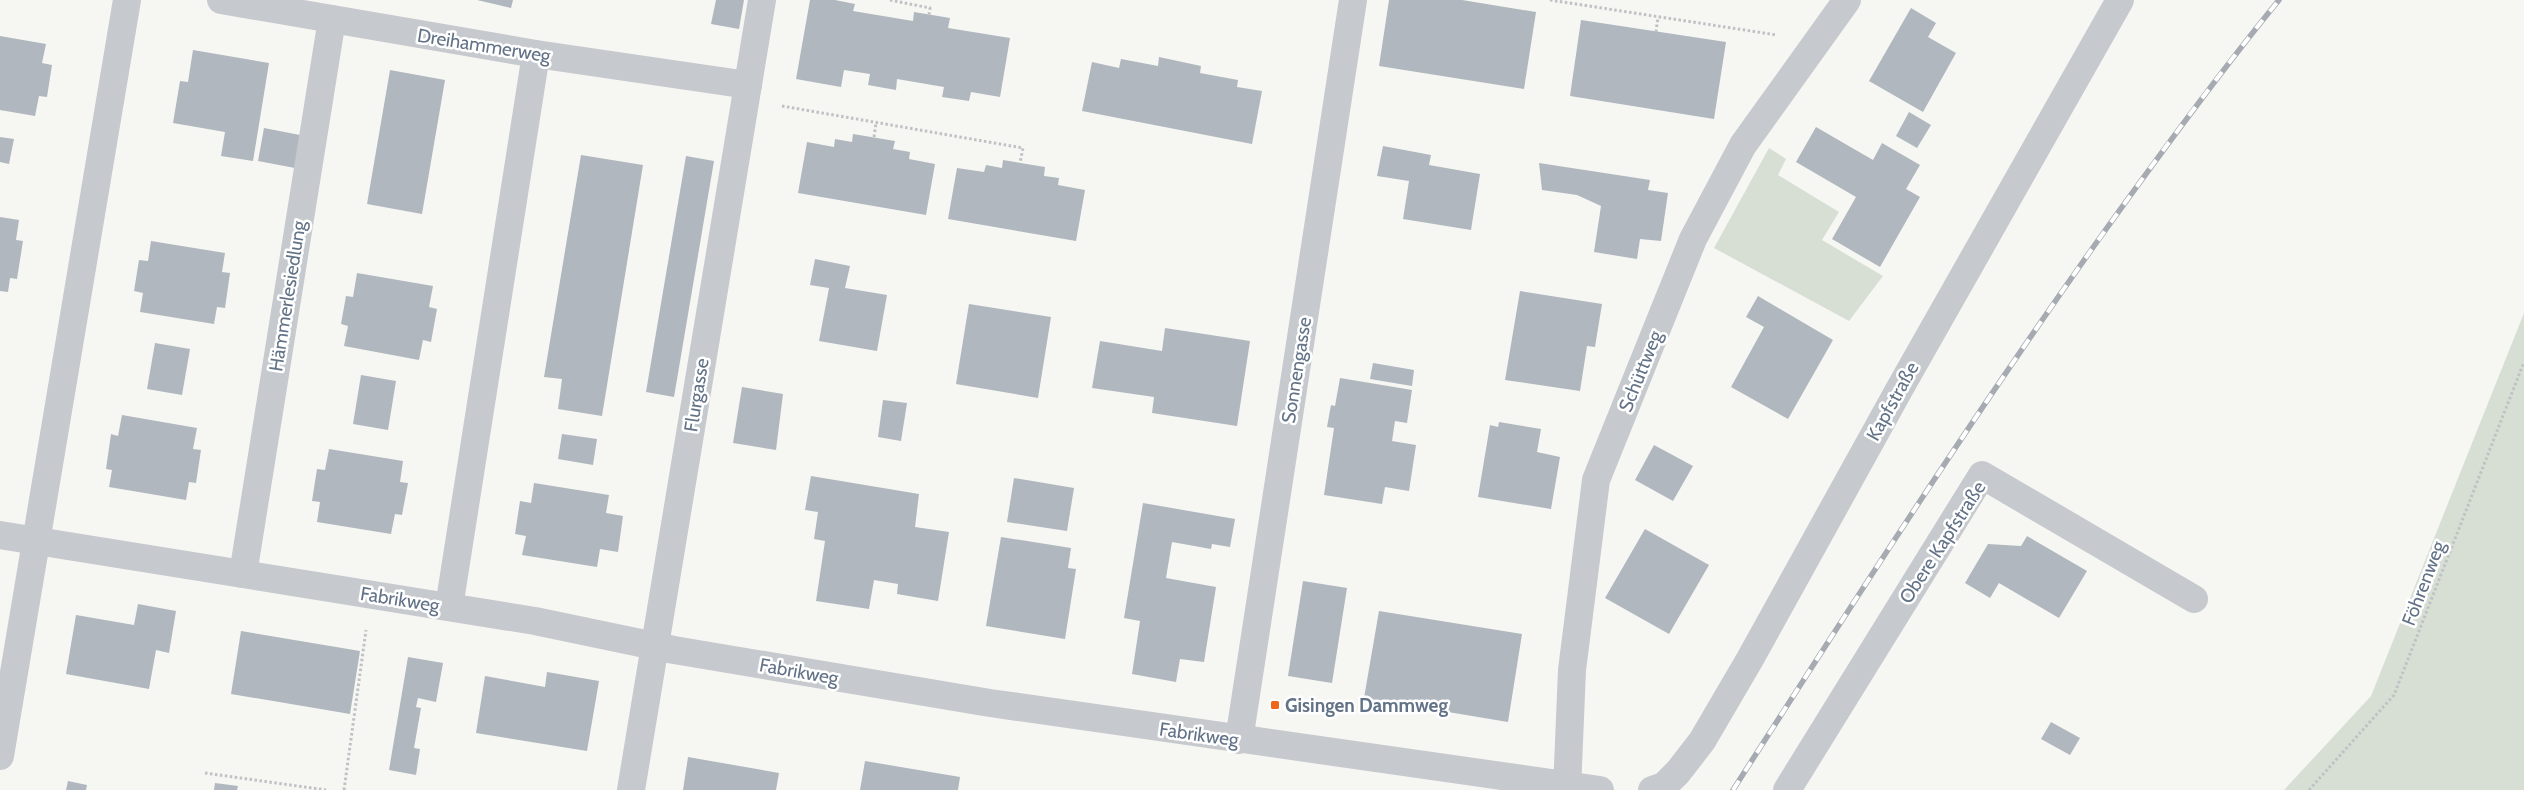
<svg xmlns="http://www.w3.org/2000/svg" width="2524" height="790" font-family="Cabin,sans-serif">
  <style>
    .green { fill: #d7dfd4 }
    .building { fill: #b0b7be }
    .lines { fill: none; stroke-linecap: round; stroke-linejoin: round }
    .path { stroke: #bfc1c4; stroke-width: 3; stroke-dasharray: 2.5 2.5; stroke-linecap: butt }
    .minor { stroke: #c6c9cd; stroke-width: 28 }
    .rail-casing { stroke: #a6abb2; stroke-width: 5.5 }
    .rail { stroke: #fff; stroke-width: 4; stroke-dasharray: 11; stroke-linecap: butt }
    .poi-dot { fill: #f0671a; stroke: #fff; stroke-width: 2 }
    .labels { text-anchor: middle; stroke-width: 5; stroke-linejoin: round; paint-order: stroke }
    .street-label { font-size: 19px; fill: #637387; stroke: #fff }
    .poi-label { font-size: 19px; font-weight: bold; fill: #637387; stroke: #fff; text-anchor: start }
  </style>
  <rect width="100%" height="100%" fill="#f6f7f3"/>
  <g class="green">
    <polygon points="1769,148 1786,159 1778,175 1839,212 1822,240 1883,276 1849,321 1714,248"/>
    <polygon points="2524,313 2524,790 2284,790 2371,696"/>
  </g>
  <g class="building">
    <polygon points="477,0 513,0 511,8"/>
    <polygon points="716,0 744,0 739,29 711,24"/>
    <polygon points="810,0 835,0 855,4 853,11 913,21 914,12 950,18 948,28 1010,38 1000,97 971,92 969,101 942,97 944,87 897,79 896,90 868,85 870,74 844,70 841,87 796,79"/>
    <polygon points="1389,0 1462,0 1536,12 1524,89 1379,66"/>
    <polygon points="1911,8 1936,23 1928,37 1956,53 1923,112 1869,81"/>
    <polygon points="1581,20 1726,42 1714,119 1570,96"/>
    <polygon points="0,36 46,44 42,63 52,65 47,97 39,96 35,116 0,110"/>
    <polygon points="193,50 269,63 253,161 221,156 225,132 173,123 180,81 188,82"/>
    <polygon points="1159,57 1201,66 1200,73 1238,80 1237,87 1262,91 1252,144 1082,111 1092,62 1119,68 1121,59 1158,66"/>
    <polygon points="390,70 445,80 422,214 367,204"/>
    <polygon points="1909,112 1931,125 1917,148 1896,136"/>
    <polygon points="1816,127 1873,160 1882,143 1920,165 1906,189 1920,197 1880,267 1832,239 1856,197 1796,162"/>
    <polygon points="264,128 300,135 295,168 258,161"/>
    <polygon points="853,134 895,141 893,149 910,152 909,159 935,164 926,215 798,193 807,142 834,147 835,139 852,142"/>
    <polygon points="0,137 14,139 9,164 0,162"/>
    <polygon points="1383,146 1431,155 1429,165 1480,174 1471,230 1403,219 1409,181 1377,176"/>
    <polygon points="581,155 643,165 602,416 558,409 562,379 544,377"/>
    <polygon points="686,156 714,161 674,397 646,392"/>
    <polygon points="1003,160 1045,167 1044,176 1059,178 1058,185 1085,190 1076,241 948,219 957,168 984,172 986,165 1002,168"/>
    <polygon points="1539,163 1650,180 1648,190 1668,193 1661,241 1640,239 1637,259 1594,252 1601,206 1577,195 1542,190"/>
    <polygon points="0,217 19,220 16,240 23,241 17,279 10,278 8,292 0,291"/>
    <polygon points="151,241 225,253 222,272 230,273 225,308 217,307 214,324 140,312 143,293 134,291 139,260 148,261"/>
    <polygon points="815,259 850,266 845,288 887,295 877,351 819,341 829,288 810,285"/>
    <polygon points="357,273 433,286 429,307 437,309 431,342 423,340 419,360 344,346 348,326 341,324 346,296 353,297"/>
    <polygon points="1520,291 1602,304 1595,347 1587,346 1580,391 1505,380"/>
    <polygon points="1758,296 1833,340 1788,419 1731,387 1764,327 1746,317"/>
    <polygon points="969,304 1051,317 1038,398 956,384"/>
    <polygon points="1165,328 1250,341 1237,426 1152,413 1154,397 1092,388 1100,341 1162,351"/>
    <polygon points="155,343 190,349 182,395 147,389"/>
    <polygon points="1373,363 1414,370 1412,386 1370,379"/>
    <polygon points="361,375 396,381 388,430 353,424"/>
    <polygon points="1340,378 1412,390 1407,423 1395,421 1392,441 1416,445 1409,491 1385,487 1382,504 1324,495 1334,428 1327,427 1331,405 1335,406"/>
    <polygon points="742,387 783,394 776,450 733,443"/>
    <polygon points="883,400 907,403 901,441 878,437"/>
    <polygon points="122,415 197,428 193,449 201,450 196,483 189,482 186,500 109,487 112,470 106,469 111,434 118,436"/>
    <polygon points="1499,422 1541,429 1537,452 1560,457 1551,509 1478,497 1490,425 1498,427"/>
    <polygon points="562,434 597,439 593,465 558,459"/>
    <polygon points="1654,445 1693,466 1673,501 1635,480"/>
    <polygon points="329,449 403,461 400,482 408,483 402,515 395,514 391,534 317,522 320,502 312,501 317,469 325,470"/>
    <polygon points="811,476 919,494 915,527 949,532 938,601 897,594 898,584 874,580 869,609 816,601 825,541 814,539 818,512 805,510"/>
    <polygon points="1014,478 1074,488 1067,531 1007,522"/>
    <polygon points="534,483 609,495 606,513 623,516 618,552 600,549 597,567 522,555 526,536 515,534 520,501 531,503"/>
    <polygon points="1143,503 1235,519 1230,547 1212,544 1211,549 1172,542 1166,578 1216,587 1204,662 1180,659 1176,682 1132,674 1140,621 1124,618"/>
    <polygon points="1645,529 1709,565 1669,634 1605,598"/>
    <polygon points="2027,536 2087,571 2059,618 1999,583 1990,598 1965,583 1988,544 2021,546"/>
    <polygon points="1001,537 1071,548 1068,568 1076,569 1065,639 986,626"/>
    <polygon points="1303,581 1347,588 1332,683 1288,676"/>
    <polygon points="138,604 176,611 169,653 156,650 149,689 66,674 76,615 134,625"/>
    <polygon points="1379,611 1522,634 1508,722 1364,698"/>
    <polygon points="241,631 360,651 350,714 231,694"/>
    <polygon points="408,657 443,663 436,702 418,698 416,707 421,708 414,748 420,749 416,775 389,770"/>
    <polygon points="547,672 599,681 587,751 476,733 485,676 545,687"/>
    <polygon points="2051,722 2080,738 2070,755 2041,739"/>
    <polygon points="688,757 779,773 776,790 683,790"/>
    <polygon points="865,761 960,777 958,790 860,790"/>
    <polygon points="68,781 87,785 86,790 66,790"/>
    <polygon points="215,783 238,786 237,790 214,790"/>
  </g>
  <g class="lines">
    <g class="path">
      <polyline points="890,0 930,8 929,15"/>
      <polyline points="1550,0 1777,35"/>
      <polyline points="1656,32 1658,17"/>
      <polyline points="782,106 1023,148 1020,163"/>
      <polyline points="874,137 876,123"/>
      <polyline points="205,773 326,790"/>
      <polyline points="344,790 366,630"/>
      <polyline points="2309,790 2394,695 2524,362"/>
    </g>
    <g class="minor">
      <polyline points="221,0 536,54 748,85"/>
      <polyline points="0,535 535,621 674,650 990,703 1600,790"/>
      <polyline points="243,574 332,19"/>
      <polyline points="449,607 536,54"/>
      <polyline points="1239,740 1353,0"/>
      <polyline points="0,756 127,0"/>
      <polyline points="631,790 762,0"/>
      <polyline points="1567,790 1572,670 1596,480 1693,239 1743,145 1847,0"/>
      <polyline points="1652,790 1664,786 1678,772 1702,741 1750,659 1900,388 2120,0"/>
      <polyline points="1787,790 1982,475 2194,599"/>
    </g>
    <g class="rail-casing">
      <path id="rail" d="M1733 790C1852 604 1971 419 2099 239 2157 158 2216 77 2279 0"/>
    </g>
    <use href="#rail" class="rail"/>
  </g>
  <rect class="poi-dot" x="1270" y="700" width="10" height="10" rx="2.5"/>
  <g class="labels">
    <g class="street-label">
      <text transform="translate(484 45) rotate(9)" y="7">Dreihammerweg</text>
      <text transform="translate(287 296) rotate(-81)" y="7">Hämmerlesiedlung</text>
      <text transform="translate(1296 370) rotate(-81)" y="7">Sonnengasse</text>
      <text transform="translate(1640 371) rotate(-68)" y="7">Schüttweg</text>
      <text transform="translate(696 395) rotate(-81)" y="7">Flurgasse</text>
      <text transform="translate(1892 401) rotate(-61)" y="7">Kapfstraße</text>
      <text transform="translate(1942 542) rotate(-57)" y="7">Obere Kapfstraße</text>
      <text transform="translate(2423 583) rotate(-69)" y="7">Föhrenweg</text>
      <text transform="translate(400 599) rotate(9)" y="7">Fabrikweg</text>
      <text transform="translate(799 671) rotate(10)" y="7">Fabrikweg</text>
      <text transform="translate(1199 734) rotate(8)" y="7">Fabrikweg</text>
    </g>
    <g class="poi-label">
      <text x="1285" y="712">Gisingen Dammweg</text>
    </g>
  </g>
</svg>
